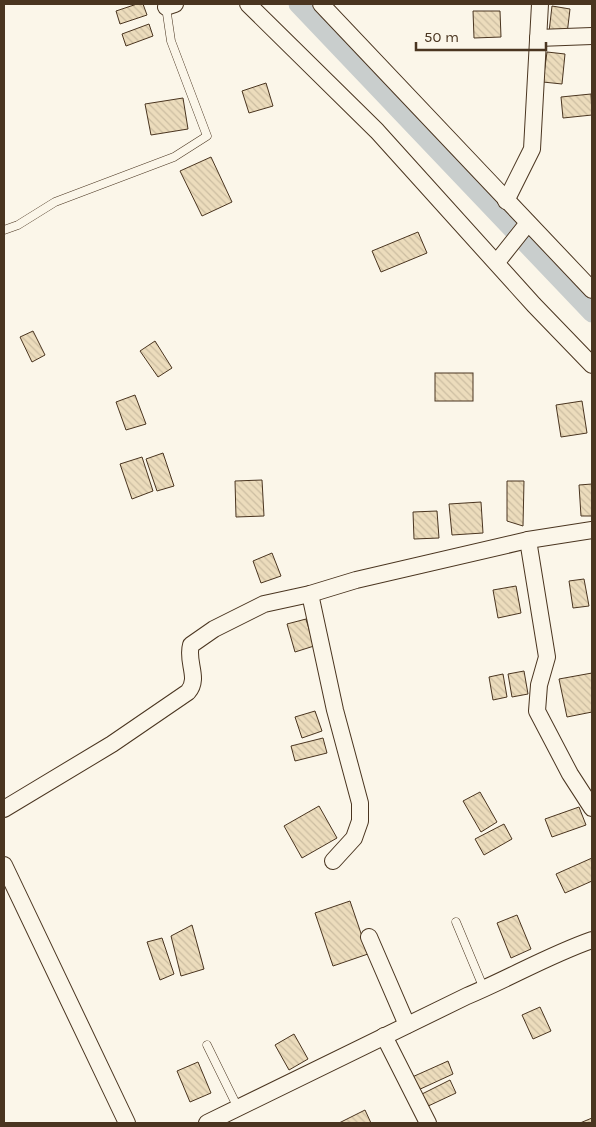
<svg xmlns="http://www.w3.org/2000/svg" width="596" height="1127" font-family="Karla,sans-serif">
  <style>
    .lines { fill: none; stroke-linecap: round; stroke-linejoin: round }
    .canal { stroke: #c9cecd; stroke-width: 19 }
    .building { fill: url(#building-back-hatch); stroke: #4a3520 }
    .service-casing { stroke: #4a3520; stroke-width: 9 }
    .minor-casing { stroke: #4a3520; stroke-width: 18 }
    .service { stroke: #fbf6e9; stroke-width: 8 }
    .minor { stroke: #fbf6e9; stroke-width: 16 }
  </style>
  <defs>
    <pattern id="building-back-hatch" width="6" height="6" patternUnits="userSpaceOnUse" patternTransform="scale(1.25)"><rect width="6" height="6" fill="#ecdcbc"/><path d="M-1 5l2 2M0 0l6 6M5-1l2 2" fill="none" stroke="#ccbda1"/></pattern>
  </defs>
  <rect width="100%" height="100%" fill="#fbf6e9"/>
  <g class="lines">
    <polyline class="canal" points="298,4 592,313"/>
  </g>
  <g class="building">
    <polygon points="137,4 143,4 147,15 120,24 116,11"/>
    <polygon points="552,6 570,9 567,34 549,32"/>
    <polygon points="473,11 500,11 501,37 474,38"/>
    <polygon points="149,24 153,36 126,46 122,34"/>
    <polygon points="547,52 565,54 562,84 543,82"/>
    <polygon points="266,83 273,106 249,113 242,91"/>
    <polygon points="591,94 592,115 563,118 561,97"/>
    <polygon points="183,98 188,129 151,135 145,104"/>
    <polygon points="211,157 232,202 202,216 180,171"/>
    <polygon points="418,232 427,253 381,272 372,251"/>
    <polygon points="33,331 45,355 32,362 20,337"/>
    <polygon points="155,341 172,368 158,377 140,351"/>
    <rect x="435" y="373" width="38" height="28"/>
    <polygon points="135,395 146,424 126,430 116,402"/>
    <polygon points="582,401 587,433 561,437 556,405"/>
    <polygon points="163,453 174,486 157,491 146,459"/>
    <polygon points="142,457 153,491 132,499 120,464"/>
    <polygon points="262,480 264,516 236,517 235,481"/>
    <polygon points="507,481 524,481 523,526 507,521"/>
    <polygon points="592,484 592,516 581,516 579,485"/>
    <polygon points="481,502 483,533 452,535 449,504"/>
    <polygon points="437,511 439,538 414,539 413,512"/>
    <polygon points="272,553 281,576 261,583 253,561"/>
    <polygon points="584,579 589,606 573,608 569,581"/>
    <polygon points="516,586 521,613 498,618 493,590"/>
    <polygon points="306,619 314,646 295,652 287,624"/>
    <polygon points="524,671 528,694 512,697 508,674"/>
    <polygon points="592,673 592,712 567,717 559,679"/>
    <polygon points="503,674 507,697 493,700 489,677"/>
    <polygon points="315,711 322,731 302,738 295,717"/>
    <polygon points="323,738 327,753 295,761 291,746"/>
    <polygon points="480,792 497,822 481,832 463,801"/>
    <polygon points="319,806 337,838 302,858 284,826"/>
    <polygon points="579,807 586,825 552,837 545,819"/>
    <polygon points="504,824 512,839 484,855 475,839"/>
    <polygon points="592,858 592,881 565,893 556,874"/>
    <polygon points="350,901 368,954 333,966 315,913"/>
    <polygon points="517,915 531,949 511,958 497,923"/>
    <polygon points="192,925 204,969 181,976 171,936"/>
    <polygon points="162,938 174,974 160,980 147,942"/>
    <polygon points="540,1007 551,1031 533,1039 522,1015"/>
    <polygon points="294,1034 308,1059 289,1070 275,1045"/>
    <polygon points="448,1061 453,1074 416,1091 410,1078"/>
    <polygon points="198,1062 211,1093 190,1102 177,1071"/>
    <polygon points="450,1080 456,1093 424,1108 418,1096"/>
    <polygon points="365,1110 371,1123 339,1123"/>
    <polygon points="592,1118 592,1123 580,1123"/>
  </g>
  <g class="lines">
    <g class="service-casing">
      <g id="service">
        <polyline points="4,230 18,225 55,202 174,157 207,136 171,41 166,7"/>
        <polyline points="456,922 484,989"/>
        <polyline points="207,1045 238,1108"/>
      </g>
    </g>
    <g class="minor-casing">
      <g id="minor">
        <polyline points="248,4 377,131 534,305 592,365"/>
        <polyline points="321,4 592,290"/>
        <polyline points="166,7 175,4"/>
        <polyline points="538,38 592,36"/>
        <polyline points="506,201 532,149 540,4"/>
        <polyline points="497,262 528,223"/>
        <polyline points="528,540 547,657 539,685 537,711 570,774 592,808"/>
        <polyline points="310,594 335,710 360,803 360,821 354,838 333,861"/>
        <path d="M4 809 112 744 188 692C200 678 186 662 191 645L214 629 264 604 310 594 356 580 528 540 592 530"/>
        <polyline points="4,865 127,1123"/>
        <polyline points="369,937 407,1025"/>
        <polyline points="384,1036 428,1123"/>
        <path d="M207 1123 467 996C510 978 549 955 592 940"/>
      </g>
    </g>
    <use href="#service" class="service"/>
    <use href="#minor" class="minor"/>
  </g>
  <rect width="596" height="1127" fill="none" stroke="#4a3520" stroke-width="10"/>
  <path d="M416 42v8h130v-8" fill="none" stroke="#4a3520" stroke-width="2.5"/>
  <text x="424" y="42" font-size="15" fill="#4a3520" stroke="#fbf6e9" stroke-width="4" paint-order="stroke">50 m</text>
</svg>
